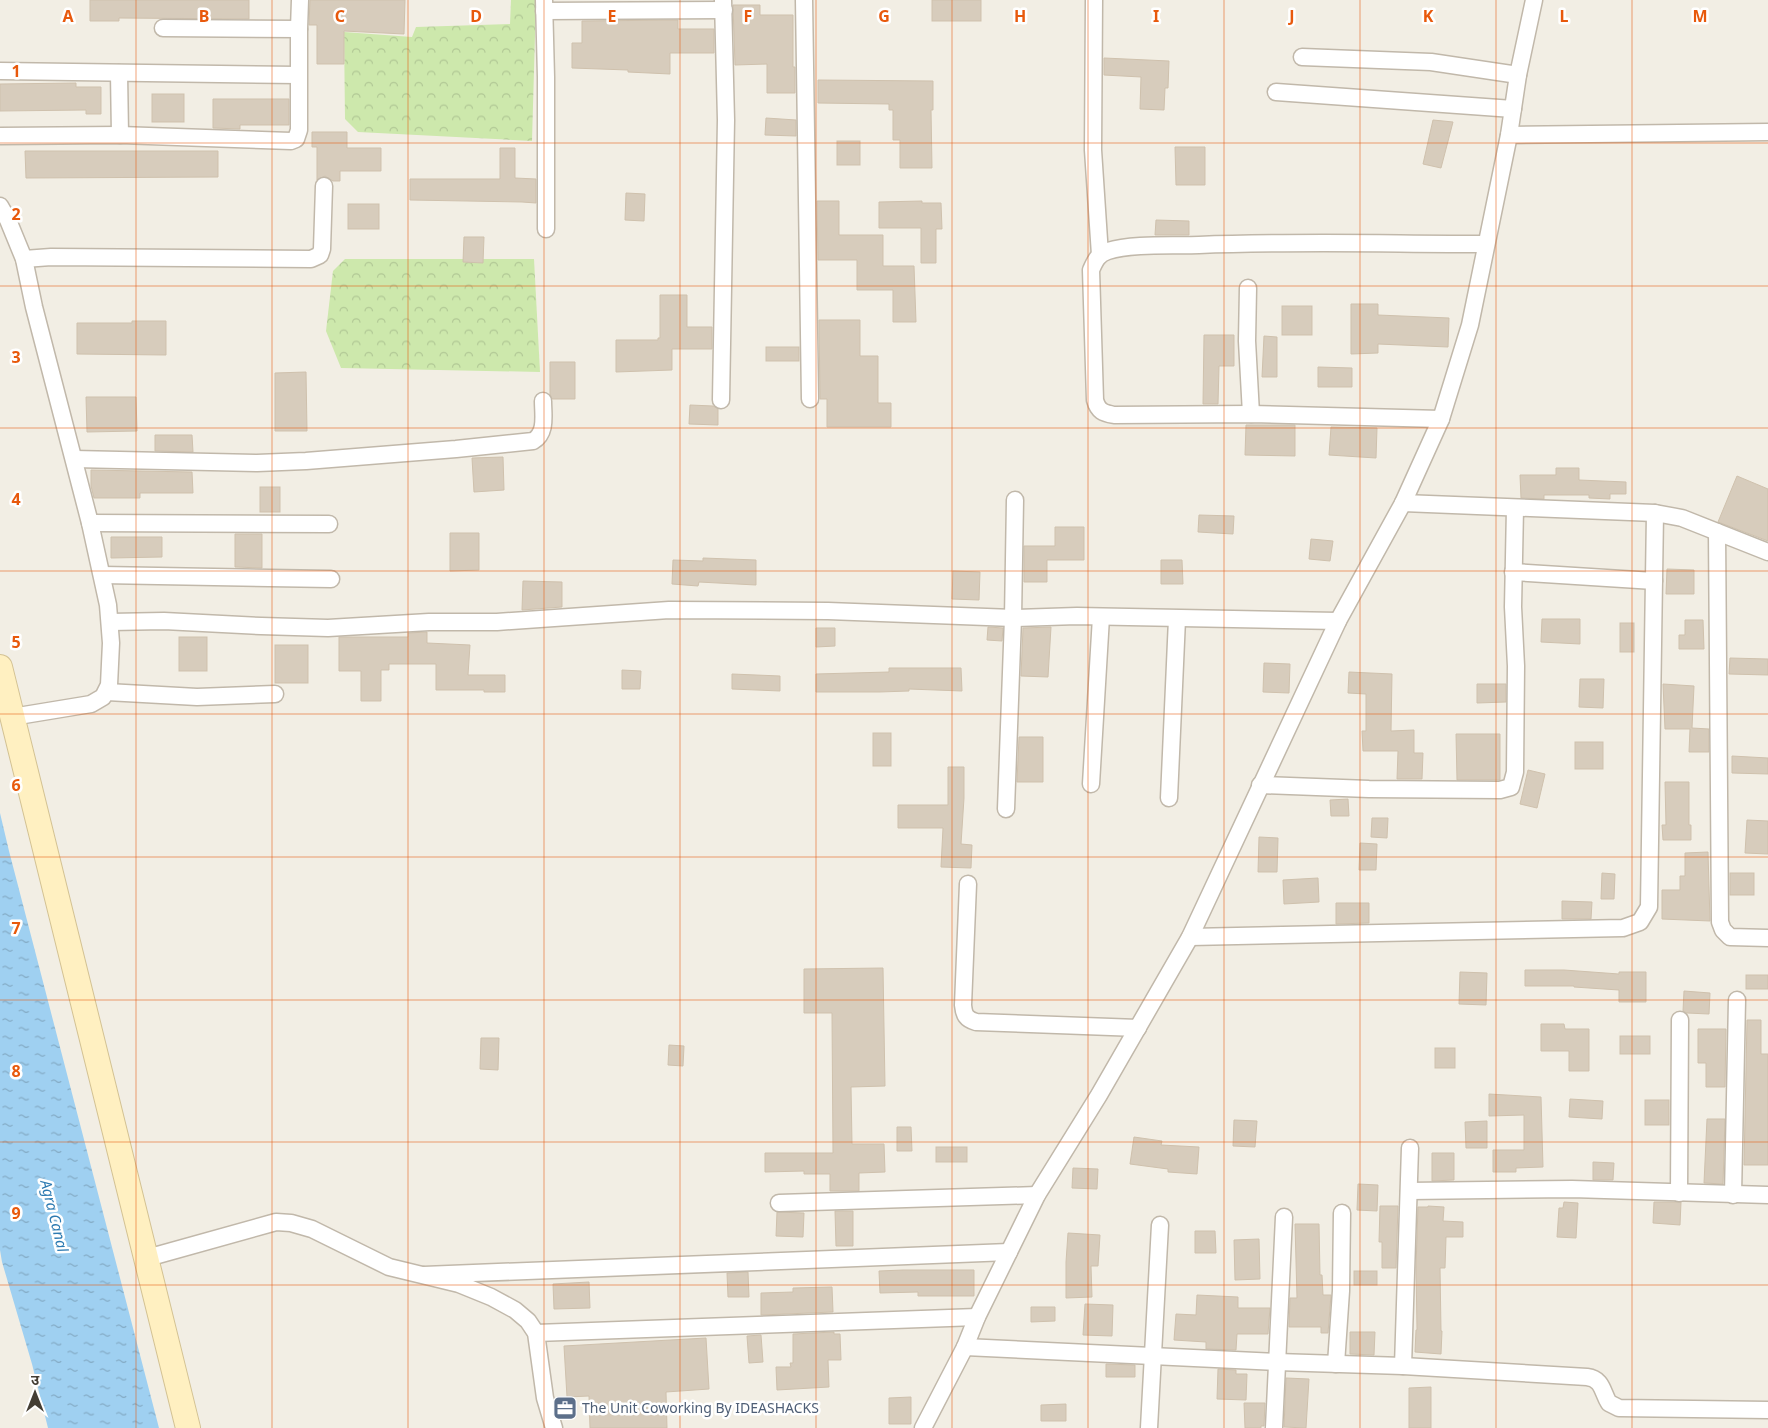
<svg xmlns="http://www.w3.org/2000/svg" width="1768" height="1428" font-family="'Noto Sans','Noto Sans Devanagari',sans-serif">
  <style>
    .forest { fill: url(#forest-crowns) }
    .water { fill: url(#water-ripples) }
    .building { fill: #d7ccbc; stroke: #cfc1ad }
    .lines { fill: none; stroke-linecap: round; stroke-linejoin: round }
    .street-casing { stroke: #c1b8aa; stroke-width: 19 }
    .secondary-casing { stroke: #d3c293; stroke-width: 26 }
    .street { stroke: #fff; stroke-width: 16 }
    .secondary { stroke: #fff0c1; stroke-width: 24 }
    .grid { fill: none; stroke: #e8590c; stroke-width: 1; stroke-opacity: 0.55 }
    .labels { text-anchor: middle; stroke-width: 5; stroke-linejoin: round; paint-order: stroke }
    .service-label { font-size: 14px; fill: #4e5e75; stroke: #fff; text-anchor: start }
    .water-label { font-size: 15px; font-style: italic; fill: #2c7ab1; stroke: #fff }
    .grid-label { font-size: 16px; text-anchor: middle; font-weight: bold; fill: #e8590c; stroke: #fff; stroke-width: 5; stroke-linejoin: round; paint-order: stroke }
  </style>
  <defs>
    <pattern id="forest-crowns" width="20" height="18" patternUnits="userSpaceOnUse" patternTransform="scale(1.25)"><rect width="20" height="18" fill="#cde8ac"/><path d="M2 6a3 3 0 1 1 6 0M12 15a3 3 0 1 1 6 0" fill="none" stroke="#b1c895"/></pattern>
    <pattern id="water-ripples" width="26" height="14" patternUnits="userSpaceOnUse" patternTransform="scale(1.25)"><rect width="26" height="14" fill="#9fd0f1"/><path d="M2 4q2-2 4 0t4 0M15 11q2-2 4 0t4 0" fill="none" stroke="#83aac4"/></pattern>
  </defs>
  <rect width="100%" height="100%" fill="#f2eee4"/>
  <g class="forest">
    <polygon points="511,0 536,0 532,141 358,132 345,119 344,32 412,37 416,27 510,24"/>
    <polygon points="345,259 534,259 540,372 341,368 326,331 333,271"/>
  </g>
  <polygon class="water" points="0,813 9,851 159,1428 48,1428 32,1364 2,1262 0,1250"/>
  <g class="building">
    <polygon points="90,0 249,0 249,19 119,18 119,21 90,21"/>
    <polygon points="310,0 405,0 404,34 344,31 344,64 317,64 317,25 309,25"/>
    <rect x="932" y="0" width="49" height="21"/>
    <polygon points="733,5 760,5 760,15 793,15 793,67 795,67 795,93 767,93 767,64 735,65"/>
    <polygon points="678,20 678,29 714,29 714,53 670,53 670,74 628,72 628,70 572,68 572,43 582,43 582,21"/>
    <polygon points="1104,58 1169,61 1168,88 1165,88 1164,110 1140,109 1141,77 1104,75"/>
    <polygon points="818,80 933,81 933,110 931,110 932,168 900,168 900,140 893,140 893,110 889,110 889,104 818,103"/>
    <polygon points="76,83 76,87 101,87 101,114 86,114 86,110 0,111 0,84"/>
    <rect x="152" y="94" width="32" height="28"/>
    <polygon points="213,99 289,99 289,125 240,125 240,129 213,128"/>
    <polygon points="766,118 796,120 796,136 765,135"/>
    <polygon points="1433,120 1453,122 1441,168 1423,164"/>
    <polygon points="312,132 347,132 347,148 381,148 381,171 340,171 340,181 333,181 325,176 317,180 317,147 312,147"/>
    <rect x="837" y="141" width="23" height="24"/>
    <polygon points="1175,147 1205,147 1205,185 1176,185"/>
    <polygon points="500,148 515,148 515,178 536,179 536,203 522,202 410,200 410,179 500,179"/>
    <polygon points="25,151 218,151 218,177 26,178"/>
    <polygon points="626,193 645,194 644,221 625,220"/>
    <polygon points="817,201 839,201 839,235 883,235 883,266 914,266 916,322 893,322 893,290 857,290 857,260 818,260"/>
    <polygon points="922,201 922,203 941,203 942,229 936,229 936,263 921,263 921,228 879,228 879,202"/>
    <rect x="348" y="204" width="31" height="25"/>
    <polygon points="1156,220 1189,221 1189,235 1155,235"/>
    <polygon points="464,237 484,237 483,263 463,262"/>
    <polygon points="660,295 687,295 687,327 712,327 712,349 672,349 672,370 616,372 616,340 658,340 658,338 660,338"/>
    <polygon points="1351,304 1378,304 1378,315 1449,318 1448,347 1378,344 1378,353 1351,354"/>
    <rect x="1282" y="306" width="30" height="29"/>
    <polygon points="819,320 860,320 860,356 878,356 878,403 891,403 891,427 827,427 827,399 820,399"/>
    <polygon points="132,321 166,321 166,355 77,354 77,323 132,323"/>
    <polygon points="1204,335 1234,335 1234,366 1219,366 1218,404 1203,404"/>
    <polygon points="1264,336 1277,337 1277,377 1262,377"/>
    <rect x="766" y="347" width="33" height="14"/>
    <polygon points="550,362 575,362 575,399 552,399 550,394"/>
    <polygon points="1318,367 1352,368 1352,387 1318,387"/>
    <polygon points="306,372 307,431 275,431 275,373"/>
    <polygon points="86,397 136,397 137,431 87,432"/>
    <polygon points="690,405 713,406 718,409 718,425 689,424"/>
    <polygon points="1246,425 1295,425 1295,456 1245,455"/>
    <polygon points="1331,427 1377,428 1376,458 1329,455"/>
    <polygon points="155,435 192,435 193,452 155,451"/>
    <polygon points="503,457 504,490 474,492 472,458"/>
    <polygon points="1556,468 1579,468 1579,480 1626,482 1626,494 1610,494 1610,499 1589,498 1589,495 1544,495 1544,499 1521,498 1520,475 1556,475"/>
    <polygon points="91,470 192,472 193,493 140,493 140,498 94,498 91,486"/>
    <polygon points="1737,476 1768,489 1768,541 1718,522"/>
    <rect x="260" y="487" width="20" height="25"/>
    <polygon points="1199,515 1234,516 1233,534 1198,532"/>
    <polygon points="1055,527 1084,527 1084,560 1047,560 1047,582 1024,582 1024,546 1055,546"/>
    <polygon points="450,533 479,533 479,570 450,571"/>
    <polygon points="235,534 262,534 262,568 235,567"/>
    <polygon points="111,537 162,537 162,557 111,558"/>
    <polygon points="1311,539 1333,541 1330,561 1309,559"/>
    <polygon points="703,558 756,560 756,585 699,582 698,586 672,584 673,560 703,561"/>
    <polygon points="1161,560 1182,560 1183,584 1161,584"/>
    <polygon points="1667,569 1694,570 1694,594 1666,594"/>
    <polygon points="953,571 980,572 979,600 952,599"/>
    <polygon points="523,581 562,582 562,607 522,610"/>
    <polygon points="1542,619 1580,619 1580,644 1541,642"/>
    <polygon points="1685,620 1703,620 1704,649 1679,649 1679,635 1685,635"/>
    <rect x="1620" y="623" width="14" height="29"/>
    <polygon points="988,627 1003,628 1002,641 987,640"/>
    <polygon points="1051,627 1048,677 1021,676 1023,628"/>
    <polygon points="816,628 835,628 835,646 816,647"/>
    <polygon points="427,632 427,643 470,645 468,675 505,675 505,692 484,692 484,690 436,690 436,664 389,664 389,670 381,670 381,701 361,701 361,671 339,671 339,637 408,637 408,633"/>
    <rect x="179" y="637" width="28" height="34"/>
    <rect x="275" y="645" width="33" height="38"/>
    <polygon points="1730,658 1768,659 1768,675 1729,674"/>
    <polygon points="1264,663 1290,664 1289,693 1263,692"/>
    <polygon points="889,668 961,668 962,691 909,689 909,691 879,692 816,692 816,674 889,672"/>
    <polygon points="622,670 641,671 640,689 622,689"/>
    <polygon points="1349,672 1392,674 1391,731 1414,730 1414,753 1423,753 1422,779 1397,779 1398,751 1363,751 1362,731 1366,731 1366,694 1348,693"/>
    <polygon points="732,674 780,676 780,691 732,689"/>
    <polygon points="1580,679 1604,679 1603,708 1579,707"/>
    <polygon points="1477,684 1506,684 1506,702 1477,703"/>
    <polygon points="1663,684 1694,686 1692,728 1709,729 1709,752 1689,752 1690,729 1665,729"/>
    <rect x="873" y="733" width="18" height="33"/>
    <polygon points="1456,734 1500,734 1500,780 1457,780"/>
    <polygon points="1019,737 1043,737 1043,782 1017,782"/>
    <rect x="1575" y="742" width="28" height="27"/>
    <polygon points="1732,756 1768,758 1768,774 1732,773"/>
    <polygon points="948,767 964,767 964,798 961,844 972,845 971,868 941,867 943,828 898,828 898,805 948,805"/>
    <polygon points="1528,770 1545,774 1537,808 1520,804"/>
    <polygon points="1665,782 1689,782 1689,825 1691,825 1691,840 1663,840 1662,825 1666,825"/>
    <polygon points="1348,799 1349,816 1331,816 1330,800"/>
    <polygon points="1372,818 1388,818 1387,838 1371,837"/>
    <polygon points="1747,820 1768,821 1768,854 1745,853"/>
    <polygon points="1259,837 1278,838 1277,872 1258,872"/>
    <polygon points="1360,843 1377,844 1376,870 1359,870"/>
    <polygon points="1708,852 1710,921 1662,919 1662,890 1680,890 1680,876 1685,876 1685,853"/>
    <polygon points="1602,873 1615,874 1614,899 1601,899"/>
    <rect x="1730" y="873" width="24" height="22"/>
    <polygon points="1318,878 1319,902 1284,904 1283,880"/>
    <polygon points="1562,901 1592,902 1591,919 1562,919"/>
    <polygon points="1336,903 1369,903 1369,923 1336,924"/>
    <polygon points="883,968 885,1086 851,1087 852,1144 884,1144 885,1172 859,1173 859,1191 830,1191 830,1174 804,1174 804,1171 765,1172 765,1153 833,1153 832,1013 804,1013 804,969"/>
    <polygon points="1525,970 1564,970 1619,974 1619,972 1646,972 1646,1002 1619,1002 1619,990 1574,987 1574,986 1525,986"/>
    <polygon points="1460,972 1487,973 1486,1005 1459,1004"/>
    <rect x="1746" y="975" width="22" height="14"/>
    <polygon points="1684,991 1710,993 1709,1014 1687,1013 1683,1011"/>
    <polygon points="1747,1020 1761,1020 1761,1054 1768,1054 1768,1165 1744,1165"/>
    <polygon points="1541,1024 1564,1024 1565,1029 1589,1029 1589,1071 1569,1071 1569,1051 1541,1051"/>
    <polygon points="1698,1029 1726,1029 1725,1087 1706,1087 1706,1063 1698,1063"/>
    <rect x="1620" y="1036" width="30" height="18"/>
    <polygon points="481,1038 499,1038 498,1070 480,1069"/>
    <polygon points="669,1045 684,1046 683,1066 668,1065"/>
    <rect x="1435" y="1048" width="20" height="20"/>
    <polygon points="1489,1094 1541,1097 1543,1167 1516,1168 1516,1172 1493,1172 1493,1150 1524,1150 1524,1115 1489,1116"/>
    <polygon points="1570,1099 1603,1101 1602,1119 1569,1117"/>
    <rect x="1645" y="1100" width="24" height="25"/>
    <polygon points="1707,1119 1725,1119 1723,1184 1704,1183"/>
    <polygon points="1234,1120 1257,1121 1255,1147 1233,1146"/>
    <polygon points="1487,1121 1487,1148 1466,1148 1465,1122"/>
    <polygon points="897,1127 911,1127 912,1151 897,1151"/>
    <polygon points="1134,1137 1162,1141 1161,1145 1199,1147 1197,1174 1168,1172 1168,1169 1130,1164"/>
    <rect x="936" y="1147" width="31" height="15"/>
    <polygon points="1432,1153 1454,1153 1454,1180 1432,1181"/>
    <polygon points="1593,1162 1614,1163 1613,1180 1593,1180"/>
    <polygon points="1073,1168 1098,1169 1097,1189 1072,1188"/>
    <polygon points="1358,1184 1378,1185 1377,1211 1357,1210"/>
    <polygon points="1564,1202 1578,1203 1576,1238 1557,1237 1559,1208 1563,1208"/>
    <polygon points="1654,1202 1681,1202 1680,1225 1653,1223"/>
    <polygon points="1380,1206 1398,1206 1396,1268 1382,1268 1382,1242 1379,1242"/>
    <polygon points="1428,1206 1444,1207 1443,1221 1463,1222 1463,1237 1446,1237 1445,1268 1440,1268 1441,1331 1442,1331 1441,1354 1415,1352 1416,1330 1417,1330 1416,1267 1418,1207 1428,1207"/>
    <polygon points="835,1211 853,1211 853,1246 836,1246"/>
    <polygon points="777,1212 804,1213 803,1237 776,1236"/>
    <polygon points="1295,1224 1319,1224 1320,1275 1322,1275 1323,1295 1331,1295 1328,1333 1321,1333 1321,1327 1289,1327 1290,1298 1297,1298"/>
    <polygon points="1195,1231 1215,1231 1216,1253 1195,1253"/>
    <polygon points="1068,1233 1100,1235 1098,1266 1091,1266 1092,1297 1066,1298 1066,1262"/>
    <polygon points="1259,1239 1260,1279 1235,1280 1234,1240"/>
    <polygon points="903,1270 974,1270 974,1296 918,1296 918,1292 880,1293 879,1271"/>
    <rect x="1354" y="1271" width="23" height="14"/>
    <polygon points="748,1272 749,1297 728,1297 727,1273"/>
    <polygon points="589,1282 590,1308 554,1309 553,1284"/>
    <polygon points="832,1287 833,1312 761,1315 761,1293 793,1292 793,1288"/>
    <polygon points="1197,1295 1238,1297 1238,1308 1270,1308 1268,1334 1237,1334 1236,1350 1206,1349 1206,1342 1174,1340 1176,1314 1196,1315"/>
    <polygon points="1085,1304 1113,1305 1112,1336 1083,1335"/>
    <polygon points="1031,1307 1055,1307 1055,1321 1031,1322"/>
    <polygon points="834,1332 834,1334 840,1334 841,1360 828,1360 829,1387 777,1390 776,1367 791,1367 790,1363 793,1363 793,1334"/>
    <polygon points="1350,1332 1375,1332 1374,1355 1350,1354"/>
    <polygon points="761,1335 763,1362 749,1363 747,1336"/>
    <polygon points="706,1338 709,1389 666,1392 667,1428 590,1428 589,1396 567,1397 564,1346"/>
    <polygon points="1106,1364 1135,1365 1135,1377 1106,1377"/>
    <polygon points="1218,1369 1236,1370 1236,1374 1247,1374 1246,1400 1217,1399"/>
    <polygon points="1286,1378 1309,1379 1306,1428 1284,1427"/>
    <polygon points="1431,1387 1431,1428 1409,1428 1409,1388"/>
    <polygon points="911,1397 911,1424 889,1424 889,1398"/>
    <polygon points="1244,1403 1265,1403 1264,1426 1261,1426 1261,1428 1245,1428"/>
    <polygon points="1066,1404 1066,1421 1041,1421 1041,1405"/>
  </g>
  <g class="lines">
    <g class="street-casing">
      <g id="street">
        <polyline points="544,0 546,77 546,229"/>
        <polyline points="804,0 810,399"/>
        <polyline points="1094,0 1093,150 1100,255"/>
        <polyline points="544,11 724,10"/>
        <polyline points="163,28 299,29 300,0"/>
        <polyline points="1302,57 1431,62 1518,75"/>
        <polyline points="0,71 298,75"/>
        <polyline points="119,73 120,135"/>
        <polyline points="1276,92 1513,109"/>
        <polyline points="1509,135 1768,132"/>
        <polyline points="0,136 120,135 291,141 296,139 299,130 299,29"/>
        <polyline points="0,206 8,220 24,259 34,307 90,523 108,605 111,643 109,685 103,697 91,704 12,717"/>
        <polyline points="24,259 51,257 311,259 320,255 322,249 324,186"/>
        <polyline points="1248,288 1247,341 1251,414"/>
        <polyline points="721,400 726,120 723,0"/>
        <path d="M1441 419 1251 414 1114 415C1103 413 1098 411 1095 400L1091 270C1095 261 1098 254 1108 251 1133 243 1173 246 1199 245 1295 241 1390 244 1486 244"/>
        <path d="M74 459 257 463 306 461 456 449 533 441C547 433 543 415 543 401"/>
        <polyline points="1403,503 1655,513 1682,518 1768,552"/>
        <polyline points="90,523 329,524"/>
        <polyline points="1717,532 1720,922 1723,930 1730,937 1768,938"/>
        <polyline points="1513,572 1654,581"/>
        <polyline points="102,575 331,579"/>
        <polyline points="110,622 164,621 261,626 328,628 429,622 497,622 669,610 828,611 1013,618 1077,616 1338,621"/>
        <polyline points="107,692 197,697 275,694"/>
        <polyline points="1091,784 1101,617"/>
        <polyline points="1260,785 1369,789 1500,790 1511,787 1515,772 1516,666 1513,607 1515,508"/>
        <polyline points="1169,798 1177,619"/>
        <polyline points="1006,809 1013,618 1015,500"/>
        <path d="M968 884 963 1005C964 1015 966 1019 976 1022L1138 1028"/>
        <polyline points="1190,937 1623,928 1640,922 1649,907 1655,513"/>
        <polyline points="1409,1191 1572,1189 1768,1195"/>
        <polyline points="1679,1193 1680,1020"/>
        <polyline points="1733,1195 1737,1000"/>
        <polyline points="779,1203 1037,1195"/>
        <polyline points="147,1258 276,1222 291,1223 312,1229 389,1267 459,1284 491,1297 515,1310 528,1321 536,1333 545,1398 554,1428"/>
        <polyline points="424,1275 1009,1252"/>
        <polyline points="536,1333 977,1317"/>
        <path d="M965 1347 1277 1362 1403 1366 1587 1377C1603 1379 1602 1392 1609 1403L1619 1408 1768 1410"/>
        <polyline points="1336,1364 1341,1291 1342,1213"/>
        <polyline points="1403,1366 1410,1148"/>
        <polyline points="923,1428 965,1347 977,1317 1037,1195 1099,1095 1190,937 1338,621 1403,503 1441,419 1470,325 1509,135 1518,75 1534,0"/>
        <polyline points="1149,1428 1160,1225"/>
        <polyline points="1274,1428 1284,1217"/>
      </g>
    </g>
    <g class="secondary-casing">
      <polyline id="secondary" points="0,667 188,1428"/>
    </g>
    <use href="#street" class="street"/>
    <use href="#secondary" class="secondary"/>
  </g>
  <path class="grid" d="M136 0V1428M272 0V1428M408 0V1428M544 0V1428M680 0V1428M816 0V1428M952 0V1428M1088 0V1428M1224 0V1428M1360 0V1428M1496 0V1428M1632 0V1428M0 143H1768M0 286H1768M0 428H1768M0 571H1768M0 714H1768M0 857H1768M0 1000H1768M0 1142H1768M0 1285H1768"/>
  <defs>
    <g id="office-square" transform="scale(1.25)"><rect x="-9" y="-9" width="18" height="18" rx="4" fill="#5c6f8a" stroke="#fff"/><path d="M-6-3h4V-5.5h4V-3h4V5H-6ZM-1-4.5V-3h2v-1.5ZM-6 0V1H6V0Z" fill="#fff"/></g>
  </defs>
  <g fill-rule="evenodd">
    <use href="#office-square" x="565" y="1408"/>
  </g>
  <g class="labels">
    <g class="service-label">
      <text x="582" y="1413">The Unit Coworking By IDEASHACKS</text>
    </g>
    <g class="water-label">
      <text transform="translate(54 1216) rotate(76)" y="5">Agra Canal</text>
    </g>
  </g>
  <g class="grid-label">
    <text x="68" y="22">A</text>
    <text x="204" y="22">B</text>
    <text x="340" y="22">C</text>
    <text x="476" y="22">D</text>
    <text x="612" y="22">E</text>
    <text x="748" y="22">F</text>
    <text x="884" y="22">G</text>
    <text x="1020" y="22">H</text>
    <text x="1156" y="22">I</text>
    <text x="1292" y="22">J</text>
    <text x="1428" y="22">K</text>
    <text x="1564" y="22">L</text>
    <text x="1700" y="22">M</text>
    <text x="16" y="77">1</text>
    <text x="16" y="220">2</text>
    <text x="16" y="363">3</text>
    <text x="16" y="505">4</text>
    <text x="16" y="648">5</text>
    <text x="16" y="791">6</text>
    <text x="16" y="934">7</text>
    <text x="16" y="1077">8</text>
    <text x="16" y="1219">9</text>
  </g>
  <g transform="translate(35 1393)" stroke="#ffffff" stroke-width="4" paint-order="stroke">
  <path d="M0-4L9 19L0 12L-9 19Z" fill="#443e34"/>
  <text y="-8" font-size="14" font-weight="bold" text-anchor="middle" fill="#443e34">उ</text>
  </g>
</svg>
